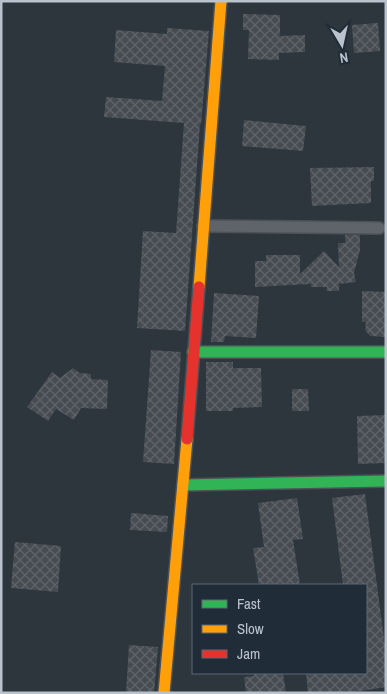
<svg xmlns="http://www.w3.org/2000/svg" width="387" height="694" font-family="'Archivo Narrow',sans-serif">
  <style>
    .building { fill: url(#building-cross-hatch) }
    .lines { fill: none; stroke-linecap: round; stroke-linejoin: round }
    .street-casing { stroke: #4c5157; stroke-width: 14 }
    .fast-casing { stroke: #4c5157; stroke-width: 14 }
    .slow-casing { stroke: #4c5157; stroke-width: 14 }
    .jam-casing { stroke: #4c5157; stroke-width: 14 }
    .street { stroke: #5e646a; stroke-width: 11 }
    .fast { stroke: #30b455; stroke-width: 11 }
    .slow { stroke: #ff9f0a; stroke-width: 11 }
    .jam { stroke: #e5322d; stroke-width: 11 }
  </style>
  <defs>
    <pattern id="building-cross-hatch" width="8" height="8" patternUnits="userSpaceOnUse" patternTransform="scale(1.25)"><rect width="8" height="8" fill="#464c52"/><path d="M0 0l8 8M0 8l8-8" fill="none" stroke="#5f646a"/></pattern>
  </defs>
  <rect width="100%" height="100%" fill="#2d353d"/>
  <g class="building">
    <polygon points="243,14 280,15 280,36 305,35 305,52 279,53 279,60 248,59 249,30 243,30"/>
    <polygon points="378,23 380,51 354,53 352,25"/>
    <polygon points="167,28 209,31 201,125 200,124 185,331 137,328 143,231 176,233 184,123 104,117 106,97 162,101 165,66 114,62 116,30 167,34"/>
    <polygon points="244,120 306,126 303,151 242,146"/>
    <polygon points="374,167 374,181 371,181 371,203 312,206 310,168"/>
    <polygon points="345,235 360,235 360,250 354,273 356,282 339,284 339,291 326,291 327,287 311,287 311,284 255,287 255,261 266,261 266,255 300,255 300,274 324,251 339,267 338,243 345,243"/>
    <polygon points="362,291 386,292 386,337 370,336 365,330 366,322 362,322"/>
    <polygon points="214,293 259,296 256,338 225,336 224,342 211,342"/>
    <polygon points="151,350 181,352 174,464 143,462"/>
    <polygon points="206,362 233,362 233,368 261,368 262,407 233,408 233,411 206,411"/>
    <polygon points="73,368 80,373 91,374 91,379 108,380 107,409 81,408 74,420 56,409 48,421 27,407 52,372 60,378"/>
    <polygon points="292,389 308,389 309,411 292,411"/>
    <polygon points="386,415 386,463 358,464 357,416"/>
    <polygon points="365,494 386,654 386,687 349,693 308,693 306,673 366,673 366,585 343,585 332,498"/>
    <polygon points="297,498 303,539 293,540 300,585 259,585 253,548 264,547 258,503"/>
    <polygon points="131,513 168,516 167,532 130,530"/>
    <polygon points="15,542 61,546 58,592 11,588"/>
    <polygon points="129,645 158,647 154,693 126,693"/>
    <polygon points="254,673 283,673 286,693 246,693 244,677 254,676"/>
  </g>
  <g class="lines">
    <g class="street-casing">
      <polyline id="street" points="203,226 379,228"/>
    </g>
    <g class="fast-casing">
      <g id="fast">
        <polyline points="193,352 386,352"/>
        <polyline points="183,485 386,481"/>
      </g>
    </g>
    <g class="slow-casing">
      <g id="slow">
        <polyline points="199,287 221,1"/>
        <polyline points="164,693 187,439"/>
      </g>
    </g>
    <g class="jam-casing">
      <polyline id="jam" points="187,439 199,287"/>
    </g>
    <use href="#street" class="street"/>
    <use href="#fast" class="fast"/>
    <use href="#slow" class="slow"/>
    <use href="#jam" class="jam"/>
  </g>
  <rect width="387" height="694" fill="none" stroke="#b9c2cd" stroke-width="5"/>
  <rect x="192" y="584" width="175" height="90" fill="#202c38" stroke="#5d6874"/>
  <rect x="202" y="600" width="25" height="8" fill="#30b455" stroke="#5d6874"/>
  <text x="237" y="609" font-size="15" fill="#b9c2cd">Fast</text>
  <rect x="202" y="625" width="25" height="8" fill="#ff9f0a" stroke="#5d6874"/>
  <text x="237" y="634" font-size="15" fill="#b9c2cd">Slow</text>
  <rect x="202" y="650" width="25" height="8" fill="#e5322d" stroke="#5d6874"/>
  <text x="237" y="659" font-size="15" fill="#b9c2cd">Jam</text>
  <g transform="translate(342 45) rotate(171)" stroke="#202c38" stroke-width="4" paint-order="stroke">
  <path d="M0-4L9 19L0 12L-9 19Z" fill="#b9c2cd"/>
  <text y="-8" font-size="14" font-weight="bold" text-anchor="middle" fill="#b9c2cd">N</text>
  </g>
</svg>
